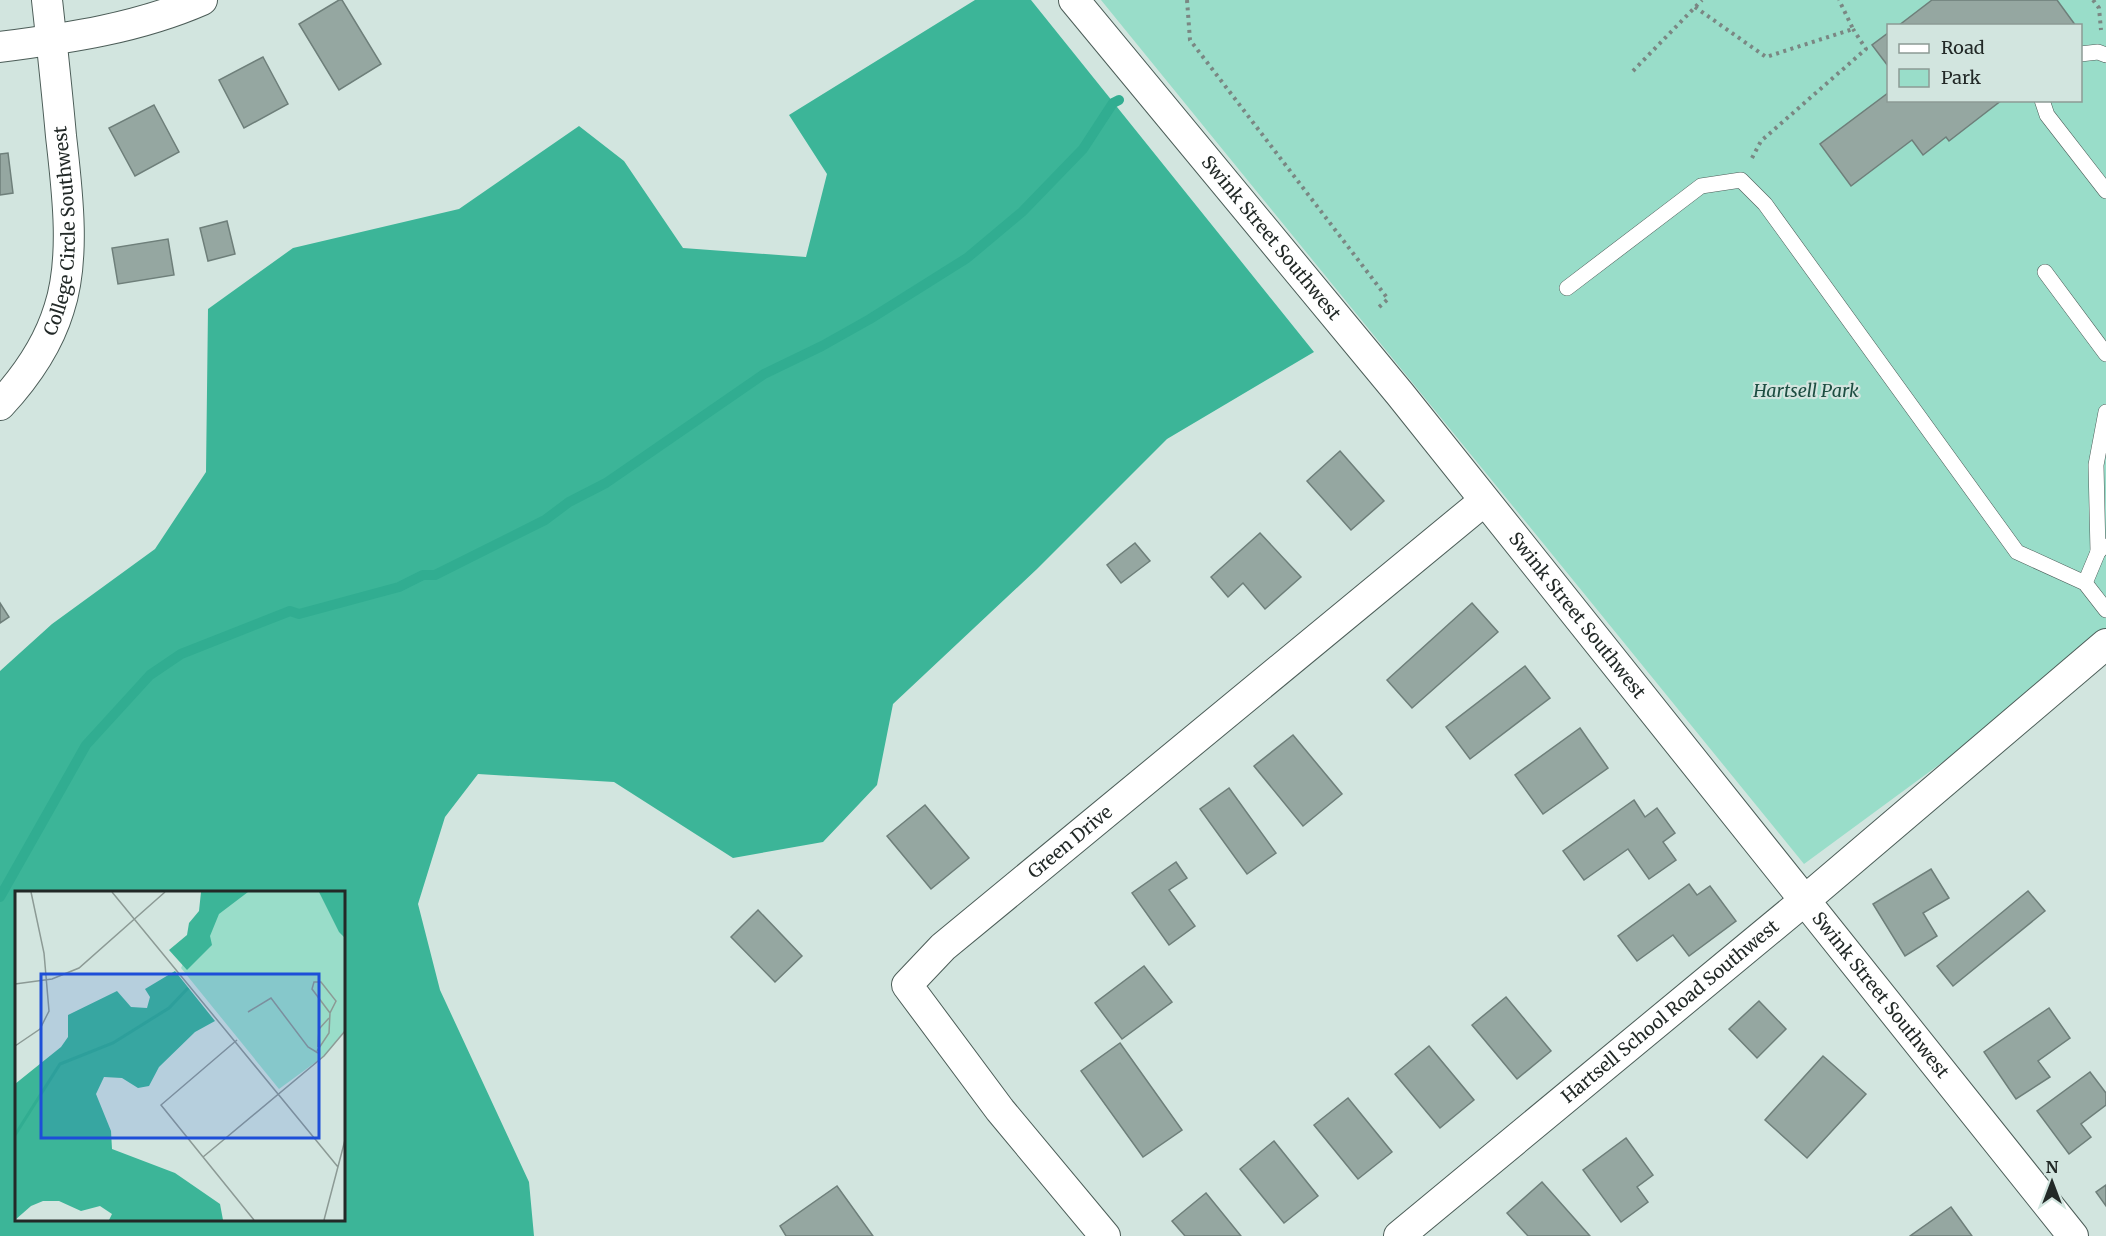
<svg xmlns="http://www.w3.org/2000/svg" width="2106" height="1236" font-family="Merriweather,serif">
  <style>
    .green { fill: #99ddc9; fill-rule: evenodd }
    .forest { fill: #3cb598; fill-rule: evenodd }
    .lines { fill: none; stroke-linecap: round; stroke-linejoin: round }
    .stream { stroke: #31ad91; stroke-width: 10 }
    .building { fill: #95a7a1; stroke: #6e7f7a; stroke-width: 1.5 }
    .service-casing { stroke: #4c5d58; stroke-width: 16 }
    .minor-casing { stroke: #4c5d58; stroke-width: 32 }
    .path { stroke: #7a8783; stroke-width: 4; stroke-dasharray: 3 4.5; stroke-linecap: butt }
    .service { stroke: #fff; stroke-width: 15 }
    .minor { stroke: #fff; stroke-width: 30 }
    .labels { text-anchor: middle; stroke-width: 4.5; stroke-linejoin: round; paint-order: stroke }
    .street-label { font-size: 18px; fill: #222927; stroke: #d2e5df }
    .park-label { font-size: 18px; font-style: italic; fill: #1d4e42; stroke: #d2e5df }
    .inset-river { fill: none; stroke: #31ad91; stroke-width: 3 }
    .inset-road { fill: none; stroke: #8c9a95; stroke-width: 1.5 }
    .view { fill: #1d4ed8; fill-opacity: 0.15; stroke: #1d4ed8; stroke-width: 3 }
    .inset-edge { fill: none; stroke: #222927; stroke-width: 3 }
  </style>
  <rect width="100%" height="100%" fill="#d2e5df"/>
  <path class="green" d="M1101 0H2106V642L1804 864ZM1888 26H2080V100H1888Z"/>
  <path class="forest" d="M975 0H1031L1314 352 1167 439 1037 569 893 704 877 785 823 842 733 858 614 782 478 774 445 817 418 904 440 990 529 1182 534 1236H0V671L52 624 155 549 206 472 208 309 293 248 459 209 579 126 624 161 683 248 806 257 827 174 789 115ZM16 892H344V1220H16Z"/>
  <g class="lines">
    <polyline class="stream" points="0,897 86,745 150,675 181,654 290,611 299,614 399,587 423,575 435,575 545,520 569,502 606,483 764,374 822,346 870,319 967,258 1022,212 1083,149 1113,103 1119,100"/>
  </g>
  <g class="building">
    <polygon points="339,0 342,0 381,64 339,90 299,24"/>
    <polygon points="1932,0 2057,0 2076,26 1898,26"/>
    <polygon points="1888,33 1888,66 1872,45"/>
    <polygon points="263,57 288,104 244,128 219,80"/>
    <polygon points="1888,93 1888,100 2002,100 1949,141 1946,137 1923,155 1912,140 1851,186 1820,144"/>
    <polygon points="154,105 179,152 135,176 109,128"/>
    <polygon points="8,153 13,193 0,195 0,154"/>
    <polygon points="227,221 235,254 208,261 200,228"/>
    <polygon points="168,239 174,275 118,284 112,248"/>
    <polygon points="1340,451 1384,501 1351,530 1307,481"/>
    <polygon points="1260,533 1301,577 1265,609 1243,583 1228,597 1211,577"/>
    <polygon points="1135,543 1150,561 1121,583 1107,565"/>
    <polygon points="0,603 9,617 0,623"/>
    <polygon points="1472,603 1498,632 1412,708 1387,680"/>
    <polygon points="1525,666 1550,698 1470,759 1446,727"/>
    <polygon points="1580,728 1608,768 1543,814 1515,775"/>
    <polygon points="1293,735 1342,794 1303,826 1254,766"/>
    <polygon points="1229,788 1276,853 1247,874 1200,809"/>
    <polygon points="1634,800 1645,817 1657,808 1675,833 1663,842 1676,860 1649,879 1628,849 1584,880 1563,851"/>
    <polygon points="925,805 969,858 931,889 887,836"/>
    <polygon points="1176,862 1187,878 1169,890 1195,926 1169,945 1132,893"/>
    <polygon points="1931,869 1949,898 1923,913 1937,936 1905,956 1873,904"/>
    <polygon points="1689,884 1697,895 1710,886 1736,921 1689,956 1673,935 1637,961 1618,936"/>
    <polygon points="2028,891 2045,911 1953,986 1937,966"/>
    <polygon points="758,910 802,956 775,982 731,937"/>
    <polygon points="1144,966 1172,1002 1122,1039 1095,1003"/>
    <polygon points="1506,997 1551,1051 1517,1079 1472,1025"/>
    <polygon points="1759,1001 1786,1029 1757,1058 1729,1029"/>
    <polygon points="2049,1008 2070,1038 2038,1061 2050,1077 2016,1099 1984,1052"/>
    <polygon points="1120,1043 1182,1130 1143,1157 1081,1071"/>
    <polygon points="1429,1046 1474,1100 1440,1128 1395,1074"/>
    <polygon points="1823,1056 1866,1094 1807,1158 1765,1120"/>
    <polygon points="2090,1072 2106,1093 2106,1105 2081,1124 2091,1137 2069,1154 2037,1111"/>
    <polygon points="1348,1098 1392,1152 1358,1179 1314,1125"/>
    <polygon points="1626,1138 1653,1175 1637,1187 1648,1202 1621,1222 1583,1170"/>
    <polygon points="1274,1141 1318,1196 1284,1223 1240,1169"/>
    <polygon points="1542,1182 1590,1236 1528,1236 1507,1213"/>
    <polygon points="2106,1185 2106,1206 2096,1192"/>
    <polygon points="837,1186 873,1236 786,1236 780,1226"/>
    <polygon points="1206,1193 1241,1236 1185,1236 1172,1221"/>
    <polygon points="1951,1207 1972,1236 1910,1236"/>
  </g>
  <g class="lines">
    <g class="service-casing">
      <g id="service">
        <polyline points="2080,54 2098,52 2106,55"/>
        <polyline points="2042,100 2047,115 2106,191"/>
        <polyline points="2045,272 2106,354"/>
        <polyline points="1567,288 1701,186 1741,180 1765,204 2017,552 2085,583 2106,610"/>
        <polyline points="2098,552 2096,465 2106,412"/>
        <polyline points="2085,583 2098,552 2104,546"/>
      </g>
    </g>
    <g class="minor-casing">
      <g id="minor">
        <path id="s1" d="M1074 0 1400 394 2073 1236"/>
        <path d="M0 47C69 38 138 28 202 0"/>
        <path id="s2" d="M0 405C25 378 48 345 59 309 76 258 67 189 61 136 57 91 52 45 47 0"/>
        <path id="s3" d="M1105 1236 1000 1110 907 985 943 947 1484 501"/>
        <path id="s4" d="M1399 1236 1804 901 2106 644"/>
      </g>
    </g>
    <g class="path">
      <polyline points="1187,0 1190,40 1388,299 1379,307"/>
      <polyline points="2093,0 2099,8 2101,30"/>
      <polyline points="1695,7 1766,57 1853,29 1839,0"/>
      <polyline points="1633,71 1702,0"/>
      <polyline points="1752,158 1761,141 1866,49 1853,29"/>
    </g>
    <use href="#service" class="service"/>
    <use href="#minor" class="minor"/>
  </g>
  <g class="labels">
    <g class="street-label">
      <text dy="6" stroke="none"><textPath href="#s2" startOffset="192">College Circle Southwest</textPath></text>
      <text dy="6" stroke="none"><textPath href="#s1" startOffset="309">Swink Street Southwest</textPath></text>
      <text dy="6" stroke="none"><textPath href="#s1" startOffset="795">Swink Street Southwest</textPath></text>
      <text dy="6" stroke="none"><textPath href="#s3" startOffset="537">Green Drive</textPath></text>
      <text dy="6" stroke="none"><textPath href="#s1" startOffset="1281">Swink Street Southwest</textPath></text>
      <text dy="6" stroke="none"><textPath href="#s4" startOffset="352">Hartsell School Road Southwest</textPath></text>
    </g>
    <g class="park-label">
      <text x="1806" y="397">Hartsell Park</text>
    </g>
  </g>
  <g transform="translate(15 891)">
    <rect width="330" height="330" fill="#d2e5df"/>
    <path d="M204 1H330V140L309 165 264 198 166 77Z" fill="#99ddc9"/>
    <path d="M186 1H233L204 23 195 45 197 54 172 79 154 59 172 44 174 32 184 20ZM304 1H330V47L324 41ZM160 80 200 130 180 141 144 176 134 195 123 197 107 187 89 186 81 203 96 240 97 258 160 282 205 313 208 329H94L97 323 85 315 66 320 44 310H28L16 315 0 329V193L46 156 53 146V124L102 100 116 116 132 117 135 106 130 98Z" fill="#3cb598"/>
    <path class="inset-river" d="M0 244 45 173 98 152 154 117 173 97"/>
    <path class="inset-road" d="M97 1 323 276M0 93 37 88 64 77 150 1M233 121 256 107 293 156 303 162M222 149 146 214 239 329M0 155 25 138 34 120 29 62 16 1M303 156 304 138 314 127M302 160 314 142 315 122 321 110 306 91H299L297 98 315 122M188 266 309 165 330 140M309 329 330 249"/>
    <path class="view" d="M26 83H304V247H26Z"/>
    <rect width="330" height="330" class="inset-edge"/>
  </g>
  <rect x="1887" y="24" width="195" height="78" fill="#d2e5df" stroke="#8c9a95" stroke-width="1.5"/>
  <rect x="1899" y="44" width="30" height="9" fill="#ffffff" stroke="#8c9a95" stroke-width="1.5"/>
  <text x="1941" y="54" font-size="18" fill="#222927">Road</text>
  <rect x="1899" y="69" width="30" height="18" fill="#99ddc9" stroke="#8c9a95" stroke-width="1.5"/>
  <text x="1941" y="84" font-size="18" fill="#222927">Park</text>
  <g transform="translate(2052 1182)" stroke="#d2e5df" stroke-width="4.5" paint-order="stroke">
  <path d="M0-4.5L10 22L0 15L-10 22Z" fill="#222927"/>
  <text y="-9" font-size="16" font-weight="bold" text-anchor="middle" fill="#222927">N</text>
  </g>
</svg>
